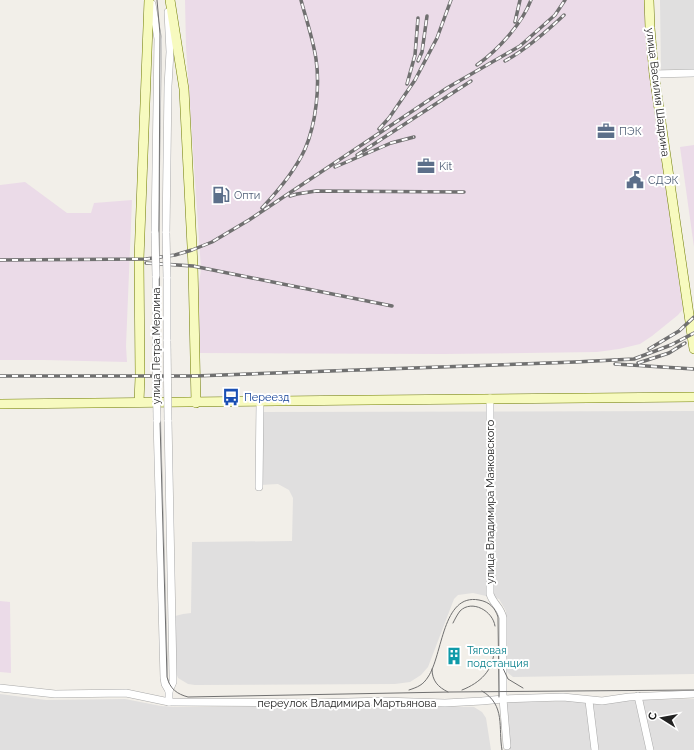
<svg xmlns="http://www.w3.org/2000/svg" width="694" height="750" font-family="Raleway,sans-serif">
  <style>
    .residential { fill: #e0dfdf }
    .industrial { fill: #ebdbe8 }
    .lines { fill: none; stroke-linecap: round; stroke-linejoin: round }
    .street-casing { stroke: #a9a9a9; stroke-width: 8 }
    .secondary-casing { stroke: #707d05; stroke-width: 10 }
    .street { stroke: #fff; stroke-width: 7 }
    .secondary { stroke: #f7fabf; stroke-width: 9 }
    .tram { stroke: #707070; stroke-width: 1 }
    .rail-casing { stroke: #707070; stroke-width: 3.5 }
    .rail { stroke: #fff; stroke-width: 2; stroke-dasharray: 6; stroke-linecap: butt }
    .street-bridge-casing { stroke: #a9a9a9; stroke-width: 8; stroke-linecap: butt }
    .street-bridge { stroke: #fff; stroke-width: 7 }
    .labels { text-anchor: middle; stroke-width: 4; stroke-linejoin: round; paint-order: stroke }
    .street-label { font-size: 11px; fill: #222; stroke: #fff }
    .service-label { font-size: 11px; fill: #4e5e75; stroke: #fff; text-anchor: start }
    .transit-label { font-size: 11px; fill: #164399; stroke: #fff; text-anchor: start }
    .culture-label { font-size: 11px; fill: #0d838f; stroke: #fff; text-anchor: start }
  </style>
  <rect width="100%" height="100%" fill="#f2efe9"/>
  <g class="residential">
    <polygon points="660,0 694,0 694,69 661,70"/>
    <polygon points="694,411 694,674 513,677 508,673 506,669 506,611 499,599 473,593 458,595 454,599 428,667 421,675 410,682 395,684 195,685 188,684 178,678 176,673 175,616 183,614 191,613 192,542 292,541 293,498 289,490 278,484 260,485 262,412"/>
    <polygon points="0,694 46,700 125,699 161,706 176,707 379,705 474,707 482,712 486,718 491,750 0,750"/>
    <polygon points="694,699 694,750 510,750 506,706 508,702"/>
  </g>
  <g class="industrial">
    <polygon points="185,0 649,0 650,71 683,309 678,315 652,336 640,344 619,349 597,352 444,354 200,353 198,291 201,269 186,47"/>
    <polygon points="694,145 694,247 680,147"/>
    <polygon points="25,182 67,213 91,213 94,203 132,200 126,346 127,362 44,360 0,360 0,185"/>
    <polygon points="0,601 10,602 11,673 0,672"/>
  </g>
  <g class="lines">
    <g class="street-casing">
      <g id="street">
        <polyline points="152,4 158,39 155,233"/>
        <polyline points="654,74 694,73"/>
        <polyline points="166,233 168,86 170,52 168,12"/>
        <polyline points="156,276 156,342"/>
        <polyline points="167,277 167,341"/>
        <path d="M490 398V594C493 604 501 607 503 618V699L507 746"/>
        <polyline points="157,420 164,678 165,684 169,691"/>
        <polyline points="168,420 173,675 173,682 169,691 169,702"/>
        <polyline points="259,487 260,402"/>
        <polyline points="0,688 55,694 126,693 169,702 313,703 383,701 445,703 482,701 503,699 563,697 602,701 629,697 694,694"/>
        <polyline points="638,696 650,750"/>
        <polyline points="589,701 595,750"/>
      </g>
    </g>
    <g class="secondary-casing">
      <g id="secondary">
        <polyline points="170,0 184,89 193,266 196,403"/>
        <polyline points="649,0 650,28 654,74 694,349"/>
        <polyline points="139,402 140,377 139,259 149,0"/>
        <path d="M0 404C231 402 463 398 694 397"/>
      </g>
    </g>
    <use href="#street" class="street"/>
    <use href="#secondary" class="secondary"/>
    <g class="tram">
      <path d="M157 0 160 34 159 233 160 421 167 677C170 689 177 694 188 697L449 692 694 690"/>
      <path d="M453 623C455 619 457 615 460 611 472 599 493 611 495 626"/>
      <polyline points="501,664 508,679 523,688"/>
      <path d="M432 669C432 681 438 687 448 692"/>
      <path d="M409 690C418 687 423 685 428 677 443 655 442 593 479 600 490 602 495 608 498 617L499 697"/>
      <path d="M462 690C480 683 494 670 494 650"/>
      <path d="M482 691C506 705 498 728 502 750"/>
    </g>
    <g class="rail-casing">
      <g id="rail">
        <polyline points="515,22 520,0"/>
        <polyline points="418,61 422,52 427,16"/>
        <path d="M505 61C527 49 546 32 564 15"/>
        <path d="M477 65C498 50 522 24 531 0"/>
        <polyline points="407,84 415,55 418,18"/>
        <polyline points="379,129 389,118 415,80 437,38 451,0"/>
        <polyline points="357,155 471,81"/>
        <polyline points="335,167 391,143 414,137"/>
        <polyline points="290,196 297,194 316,191 464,192"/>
        <path d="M262 208C278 191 295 171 305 149 316 124 320 86 316 59 313 39 306 19 301 0"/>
        <polyline points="0,260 146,259 175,255 192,250 212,242 249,220 447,88 520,46 555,15 565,0"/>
        <polyline points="146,263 193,266 392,306"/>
        <polyline points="649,349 679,331 694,317"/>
        <polyline points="638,363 669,353 685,343"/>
        <polyline points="615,364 694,369"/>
        <polyline points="0,376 195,376 575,362 634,359 671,345 694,333"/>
      </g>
    </g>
    <use href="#rail" class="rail"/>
    <g class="street-bridge-casing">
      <g id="street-bridge">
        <polyline points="155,233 156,276"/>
        <polyline points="166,233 167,277"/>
        <polyline points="167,341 168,420"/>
        <polyline points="156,342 157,420"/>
      </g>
    </g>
    <use href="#street-bridge" class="street-bridge"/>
  </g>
  <defs>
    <g id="office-bare" transform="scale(1.38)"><path d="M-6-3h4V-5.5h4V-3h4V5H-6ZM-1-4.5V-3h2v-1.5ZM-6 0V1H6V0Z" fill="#5c6f8a" stroke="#fff" stroke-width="2.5" paint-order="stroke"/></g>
    <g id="civic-bare" transform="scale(1.38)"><path d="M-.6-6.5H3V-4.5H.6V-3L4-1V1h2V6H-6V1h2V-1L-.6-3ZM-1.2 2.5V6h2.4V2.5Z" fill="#5c6f8a" stroke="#fff" stroke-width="2.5" paint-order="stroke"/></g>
    <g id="fuel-bare" transform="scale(1.38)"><path d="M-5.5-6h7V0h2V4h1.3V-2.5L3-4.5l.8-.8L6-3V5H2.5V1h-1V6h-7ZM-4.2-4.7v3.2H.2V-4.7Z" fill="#5c6f8a" stroke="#fff" stroke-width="2.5" paint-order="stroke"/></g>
    <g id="bus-bare" transform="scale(1.38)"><path d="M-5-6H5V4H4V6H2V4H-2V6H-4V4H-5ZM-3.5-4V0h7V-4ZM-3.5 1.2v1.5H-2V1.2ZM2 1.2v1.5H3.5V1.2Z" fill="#1a4fb4" stroke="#fff" stroke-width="2.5" paint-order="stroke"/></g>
    <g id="building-bare" transform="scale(1.38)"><path d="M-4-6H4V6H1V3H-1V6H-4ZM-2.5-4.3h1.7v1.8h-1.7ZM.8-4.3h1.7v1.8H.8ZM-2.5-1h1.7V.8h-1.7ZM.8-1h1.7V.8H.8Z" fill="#0f9aa8" stroke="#fff" stroke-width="2.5" paint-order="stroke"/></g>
  </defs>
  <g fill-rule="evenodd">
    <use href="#office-bare" x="606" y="131"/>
    <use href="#office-bare" x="426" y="166"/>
    <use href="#civic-bare" x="635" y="180"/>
    <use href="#fuel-bare" x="221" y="195"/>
    <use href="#bus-bare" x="231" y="397"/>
    <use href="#building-bare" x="454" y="656"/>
  </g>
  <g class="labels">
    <g class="street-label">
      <text transform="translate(658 92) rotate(83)" y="4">улица Василия Шадрина</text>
      <text transform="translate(156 346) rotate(-90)" y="4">улица Петра Мерлина</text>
      <text transform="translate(490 502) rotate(-90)" y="4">улица Владимира Маяковского</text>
      <text x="347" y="707">переулок Владимира Мартьянова</text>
    </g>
    <g class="service-label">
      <text x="619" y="135">ПЭК</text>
      <text x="439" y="170">Kit</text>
      <text x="648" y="184">СДЭК</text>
      <text x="234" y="199">Опти</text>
    </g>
    <g class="transit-label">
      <text x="244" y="401">Переезд</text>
    </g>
    <g class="culture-label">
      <text x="467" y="654">Тяговая<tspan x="467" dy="13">подстанция</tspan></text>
    </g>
  </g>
  <g transform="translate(662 718) rotate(281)" stroke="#ffffff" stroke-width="3" paint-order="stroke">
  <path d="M0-3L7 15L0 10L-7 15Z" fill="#222222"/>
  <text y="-6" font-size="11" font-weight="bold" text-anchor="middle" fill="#222222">С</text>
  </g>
</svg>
